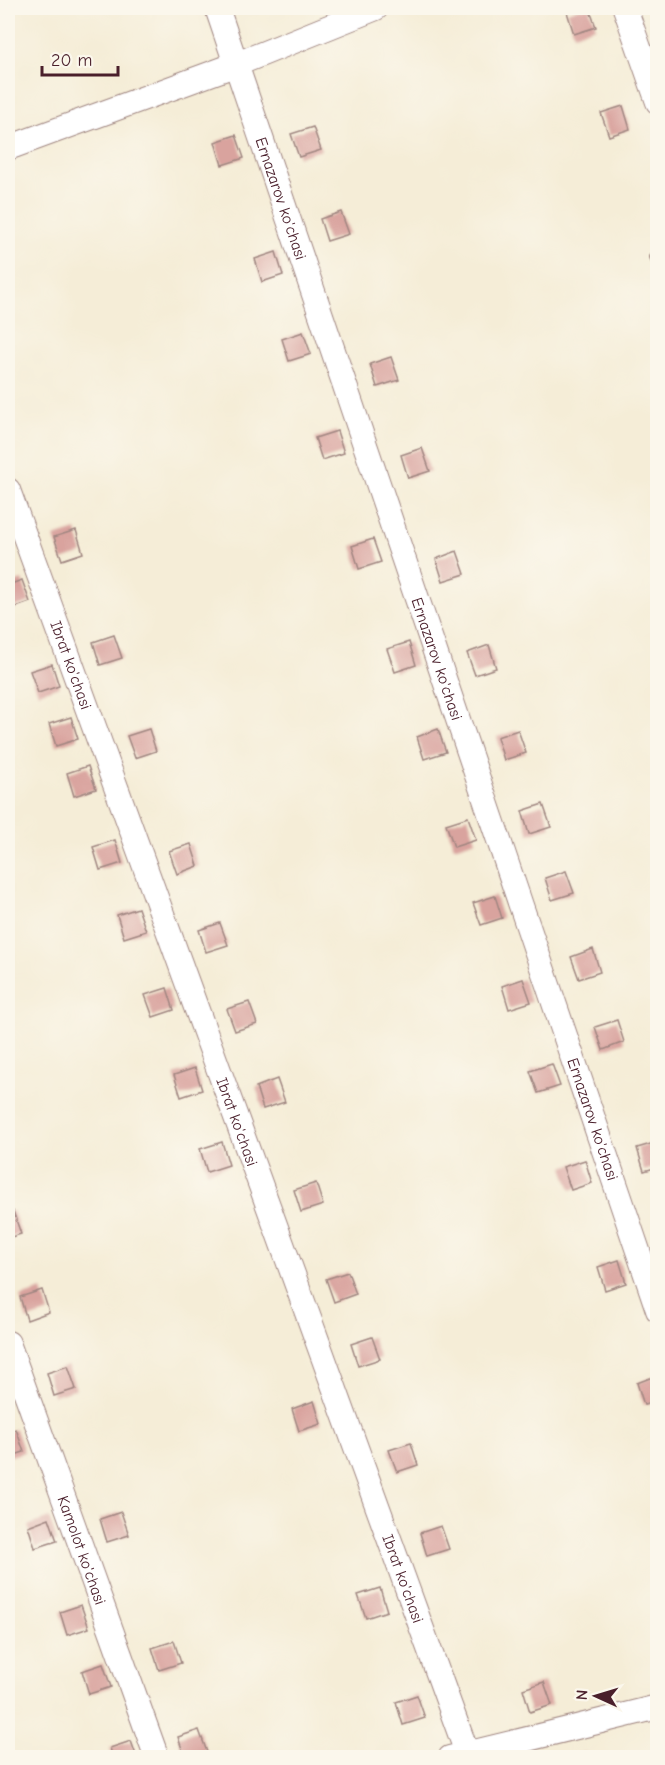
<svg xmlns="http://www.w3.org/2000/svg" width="665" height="1765" font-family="'Comic Neue',sans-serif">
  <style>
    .building { fill: #d9a39e }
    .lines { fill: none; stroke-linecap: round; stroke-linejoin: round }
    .minor-casing { stroke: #a08681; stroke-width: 26 }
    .minor { stroke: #fff; stroke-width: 24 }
    .labels { text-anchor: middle; stroke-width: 4.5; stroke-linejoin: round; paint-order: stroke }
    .street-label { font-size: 16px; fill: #4a1f2b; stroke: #fbf7ec }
  </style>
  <rect width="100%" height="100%" fill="#fbf7ec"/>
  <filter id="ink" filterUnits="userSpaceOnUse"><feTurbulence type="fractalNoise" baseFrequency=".0167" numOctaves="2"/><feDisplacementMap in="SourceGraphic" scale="12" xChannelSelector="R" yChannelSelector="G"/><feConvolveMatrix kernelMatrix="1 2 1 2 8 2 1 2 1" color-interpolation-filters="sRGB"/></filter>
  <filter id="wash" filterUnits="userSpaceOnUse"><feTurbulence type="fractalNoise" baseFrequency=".008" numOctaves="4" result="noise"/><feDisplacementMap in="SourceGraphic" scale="24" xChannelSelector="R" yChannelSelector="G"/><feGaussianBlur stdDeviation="1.35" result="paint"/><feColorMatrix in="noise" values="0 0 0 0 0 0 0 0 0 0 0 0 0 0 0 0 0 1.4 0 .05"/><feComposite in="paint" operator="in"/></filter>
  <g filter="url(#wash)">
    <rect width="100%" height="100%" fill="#f5edd7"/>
    <g id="blocks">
      <g class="building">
        <polygon points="579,8 589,8 596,27 574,34 567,12"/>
        <polygon points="623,106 630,129 609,136 601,113"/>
        <polygon points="313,127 321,150 299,157 291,134"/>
        <polygon points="236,135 244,158 222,165 215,142"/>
        <polygon points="341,212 349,234 327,241 320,219"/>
        <polygon points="276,252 283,275 262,282 255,259"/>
        <polygon points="658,252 658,280 657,280 649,255"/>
        <polygon points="303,332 311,354 289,361 282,339"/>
        <polygon points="391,357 399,380 377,387 370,364"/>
        <polygon points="337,431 344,453 322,460 315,438"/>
        <polygon points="422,448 430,471 408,478 401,455"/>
        <polygon points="76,530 83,553 62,560 54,537"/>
        <polygon points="373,539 381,562 359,569 352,546"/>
        <polygon points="457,551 465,574 443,581 436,559"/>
        <polygon points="22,580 30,602 8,610 8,585"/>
        <polygon points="114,635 122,658 100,665 93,642"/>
        <polygon points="409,642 416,665 395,672 387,649"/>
        <polygon points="489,645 496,668 475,675 467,653"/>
        <polygon points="52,664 59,686 38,693 30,671"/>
        <polygon points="71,717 78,739 56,746 49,724"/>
        <polygon points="149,729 156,751 135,758 127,736"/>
        <polygon points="438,729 446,752 424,759 417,737"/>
        <polygon points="518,730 526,753 504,760 497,737"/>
        <polygon points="88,766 96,789 74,796 67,773"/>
        <polygon points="543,804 551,827 529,834 522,811"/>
        <polygon points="468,817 476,840 454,847 446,824"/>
        <polygon points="115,840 122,863 100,870 93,847"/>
        <polygon points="191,844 198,866 177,874 169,851"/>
        <polygon points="566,871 574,893 552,900 545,878"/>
        <polygon points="495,896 502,918 481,925 473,903"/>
        <polygon points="138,908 146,931 124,938 117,915"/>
        <polygon points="220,923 228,945 206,952 199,930"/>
        <polygon points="593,949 600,972 579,979 571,957"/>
        <polygon points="523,979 531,1002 509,1009 502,986"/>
        <polygon points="167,988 174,1010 153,1017 145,995"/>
        <polygon points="249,1002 257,1024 235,1031 227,1009"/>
        <polygon points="617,1020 624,1042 603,1050 595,1027"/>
        <polygon points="552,1064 560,1086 538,1093 530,1071"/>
        <polygon points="195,1068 202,1090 181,1097 174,1075"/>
        <polygon points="277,1079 285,1102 263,1109 256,1087"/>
        <polygon points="222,1142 229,1165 207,1172 200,1149"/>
        <polygon points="658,1142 658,1167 644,1171 637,1148"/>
        <polygon points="585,1160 592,1183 571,1190 563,1167"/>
        <polygon points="316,1183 323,1205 301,1212 294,1190"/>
        <polygon points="13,1211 21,1234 8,1238 8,1213"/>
        <polygon points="619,1260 626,1283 605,1290 598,1267"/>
        <polygon points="348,1272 356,1294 334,1302 326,1279"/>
        <polygon points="42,1290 49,1312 27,1320 20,1297"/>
        <polygon points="372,1337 380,1359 358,1366 351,1344"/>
        <polygon points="68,1366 76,1389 54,1396 47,1373"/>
        <polygon points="658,1375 658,1401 644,1405 637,1383"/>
        <polygon points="314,1401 321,1424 299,1431 292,1409"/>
        <polygon points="16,1429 24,1452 8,1457 8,1432"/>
        <polygon points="411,1443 418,1465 397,1472 389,1450"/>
        <polygon points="121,1512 129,1535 107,1542 100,1519"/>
        <polygon points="49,1518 57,1541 35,1548 28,1526"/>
        <polygon points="441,1526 449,1549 427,1556 420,1533"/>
        <polygon points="380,1588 387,1611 366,1618 358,1595"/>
        <polygon points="81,1605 89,1628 67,1635 60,1612"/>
        <polygon points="174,1641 181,1663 159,1670 152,1648"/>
        <polygon points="103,1664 111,1687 89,1694 82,1671"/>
        <polygon points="544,1682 552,1705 530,1712 523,1689"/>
        <polygon points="417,1695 425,1718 403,1725 396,1702"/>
        <polygon points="199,1730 207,1752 185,1758 178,1737"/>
        <polygon points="131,1741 137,1758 113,1758 110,1748"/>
        <polygon points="585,1752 586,1758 569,1758 569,1757"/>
      </g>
    </g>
  </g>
  <g filter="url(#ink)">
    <use href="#blocks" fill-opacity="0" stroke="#a08681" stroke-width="1.5"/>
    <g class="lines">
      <g class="minor-casing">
        <g id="minor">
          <path id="s1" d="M217 8 658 1310"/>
          <polyline points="625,8 658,102"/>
          <polyline points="8,148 237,64 376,8"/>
          <path id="s2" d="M8 490 467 1753"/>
          <path id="s3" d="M8 1343 157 1758"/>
          <polyline points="450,1758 658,1707"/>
        </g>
      </g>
      <use href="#minor" class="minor"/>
    </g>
  </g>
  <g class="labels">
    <g class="street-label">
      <text dy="6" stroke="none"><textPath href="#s1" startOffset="201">Ernazarov ko'chasi</textPath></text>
      <text dy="6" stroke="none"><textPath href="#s1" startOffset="687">Ernazarov ko'chasi</textPath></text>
      <text dy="6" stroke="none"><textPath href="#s2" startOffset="186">Ibrat ko'chasi</textPath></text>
      <text dy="6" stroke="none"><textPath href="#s1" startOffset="1173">Ernazarov ko'chasi</textPath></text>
      <text dy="6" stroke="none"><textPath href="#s2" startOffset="672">Ibrat ko'chasi</textPath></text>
      <text dy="6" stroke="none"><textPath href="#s3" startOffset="220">Kamolot ko'chasi</textPath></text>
      <text dy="6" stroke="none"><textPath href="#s2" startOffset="1158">Ibrat ko'chasi</textPath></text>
    </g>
  </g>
  <rect width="665" height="1765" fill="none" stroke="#fbf7ec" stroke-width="30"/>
  <g transform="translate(596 1696) rotate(274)" stroke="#fbf7ec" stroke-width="4.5" paint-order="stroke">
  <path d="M0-4.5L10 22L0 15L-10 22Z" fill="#4a1f2b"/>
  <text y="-9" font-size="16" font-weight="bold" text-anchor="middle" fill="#4a1f2b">N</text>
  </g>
  <path d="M42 66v9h76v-9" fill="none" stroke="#4a1f2b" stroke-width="3"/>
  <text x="51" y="66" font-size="18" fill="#4a1f2b" stroke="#fbf7ec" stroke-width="4.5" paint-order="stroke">20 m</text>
</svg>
